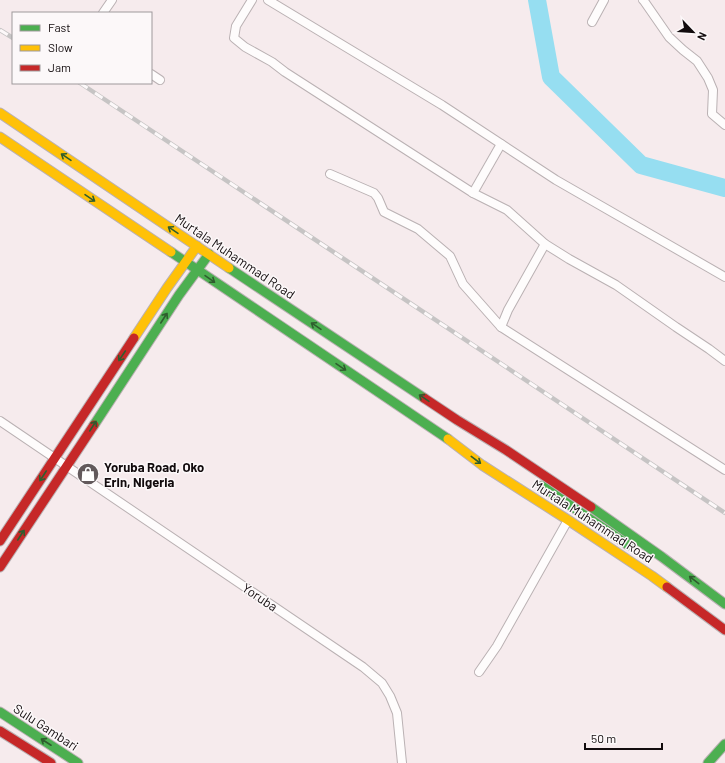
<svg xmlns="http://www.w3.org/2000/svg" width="725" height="763" font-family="Barlow,sans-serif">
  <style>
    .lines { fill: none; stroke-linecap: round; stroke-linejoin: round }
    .river { stroke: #96def1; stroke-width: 18 }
    .street-casing { stroke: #bab1b3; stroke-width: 10 }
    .fast-casing { stroke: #bab1b3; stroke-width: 11 }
    .slow-casing { stroke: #bab1b3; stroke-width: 11 }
    .jam-casing { stroke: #bab1b3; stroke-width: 11 }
    .street { stroke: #fefcfc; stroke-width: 8 }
    .fast { stroke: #4caf50; stroke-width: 9 }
    .slow { stroke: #ffc107; stroke-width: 9 }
    .jam { stroke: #c62828; stroke-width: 9 }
    .rail-casing { stroke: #c6c4c4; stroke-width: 4.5 }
    .rail { stroke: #fcf8f9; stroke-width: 3; stroke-dasharray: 9; stroke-linecap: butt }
    .oneway { stroke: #2f5d2e }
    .labels { text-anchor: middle; stroke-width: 3; stroke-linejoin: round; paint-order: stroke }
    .street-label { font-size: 13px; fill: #120b0d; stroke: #fcf8f9 }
    .poi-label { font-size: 13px; font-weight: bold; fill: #120b0d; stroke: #fcf8f9; text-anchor: start }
  </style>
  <rect width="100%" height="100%" fill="#f6ebed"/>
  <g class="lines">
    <polyline class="river" points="537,0 551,77 641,165 725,188"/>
    <g class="street-casing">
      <g id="street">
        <polyline points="252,0 236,26 234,38 245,47 272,62 285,72 473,193 507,210 545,244 569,259 616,285 676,327 709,349 725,361"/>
        <polyline points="268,0 442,105 556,180 725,277"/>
        <polyline points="643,0 644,1 669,37 683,50 697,61 708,78 713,90 712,114 725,125"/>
        <polyline points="103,13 112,0"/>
        <polyline points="592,22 604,0"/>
        <polyline points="151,74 160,80"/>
        <polyline points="330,174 374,193 378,198 384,212 418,229 450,256 463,284 501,327"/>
        <polyline points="473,193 501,144"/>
        <polyline points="545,244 508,310 501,327 725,470"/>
        <polyline points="0,421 363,667 382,683 390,696 397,713 402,763"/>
        <polyline points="479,672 497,646 568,520"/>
      </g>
    </g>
    <g class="fast-casing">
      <g id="fast">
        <polyline points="171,252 448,439"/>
        <polyline points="229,268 424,398"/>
        <polyline points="94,425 179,295 209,254"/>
        <polyline points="542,486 628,545"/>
        <polyline points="591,507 662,557 725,604"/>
        <polyline points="0,712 78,763"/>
        <polyline points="708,763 725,744"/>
      </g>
    </g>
    <g class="slow-casing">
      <g id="slow">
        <polyline points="0,113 229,268"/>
        <polyline points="0,137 171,252"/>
        <polyline points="134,338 167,288 197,246"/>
        <polyline points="448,439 482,465 568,520 652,576 667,587"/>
      </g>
    </g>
    <g class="jam-casing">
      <g id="jam">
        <polyline points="424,398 457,420 506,450 591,507"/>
        <polyline points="0,541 134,338"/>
        <polyline points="0,567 94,425"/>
        <polyline points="667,587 725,630"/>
        <polyline points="0,731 51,763"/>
      </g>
    </g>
    <use href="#street" class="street"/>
    <use href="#fast" class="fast"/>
    <use href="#slow" class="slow"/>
    <use href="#jam" class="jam"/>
    <g class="rail-casing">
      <g id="rail">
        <polyline points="0,30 13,38"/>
        <polyline points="80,83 725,513"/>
      </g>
    </g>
    <use href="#rail" class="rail"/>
  </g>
  <defs><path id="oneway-shaft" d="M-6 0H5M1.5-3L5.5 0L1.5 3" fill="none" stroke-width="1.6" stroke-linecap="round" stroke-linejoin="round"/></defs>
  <g class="oneway">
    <use href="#oneway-shaft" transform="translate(66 157) rotate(-146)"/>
    <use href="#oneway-shaft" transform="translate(90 198) rotate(34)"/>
    <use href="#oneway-shaft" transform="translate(173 230) rotate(-146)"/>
    <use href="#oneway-shaft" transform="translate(210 279) rotate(35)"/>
    <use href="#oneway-shaft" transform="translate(164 318) rotate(-57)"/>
    <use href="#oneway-shaft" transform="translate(316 326) rotate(-146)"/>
    <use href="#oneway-shaft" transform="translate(122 356) rotate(124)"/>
    <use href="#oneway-shaft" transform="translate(341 367) rotate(34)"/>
    <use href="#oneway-shaft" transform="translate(424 398) rotate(-146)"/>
    <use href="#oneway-shaft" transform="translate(93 426) rotate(-57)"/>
    <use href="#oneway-shaft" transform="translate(476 460) rotate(37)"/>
    <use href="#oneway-shaft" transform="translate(43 476) rotate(123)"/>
    <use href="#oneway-shaft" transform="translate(21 535) rotate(-57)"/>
    <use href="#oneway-shaft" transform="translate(694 580) rotate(-142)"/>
    <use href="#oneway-shaft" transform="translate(46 742) rotate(-147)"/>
  </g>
  <defs>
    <g id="shop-disc" transform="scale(1.15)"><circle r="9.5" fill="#62595b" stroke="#fcf8f9"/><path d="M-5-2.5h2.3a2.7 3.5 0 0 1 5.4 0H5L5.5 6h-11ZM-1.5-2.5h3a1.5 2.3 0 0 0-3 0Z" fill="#fff"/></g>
  </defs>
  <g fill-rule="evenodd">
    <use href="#shop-disc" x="88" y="474"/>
  </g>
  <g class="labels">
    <g class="street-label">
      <text transform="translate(235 256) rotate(34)" y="5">Murtala Muhammad Road</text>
      <text transform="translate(593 521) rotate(33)" y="5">Murtala Muhammad Road</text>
      <text transform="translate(260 597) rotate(34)" y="5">Yoruba</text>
      <text transform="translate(46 727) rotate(33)" y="5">Sulu Gambari</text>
    </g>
    <g class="poi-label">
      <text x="104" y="472">Yoruba Road, Oko<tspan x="104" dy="15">Erin, Nigeria</tspan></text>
    </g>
  </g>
  <rect x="12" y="12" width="140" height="72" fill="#fcf8f9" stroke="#9e999b"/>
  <rect x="20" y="25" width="20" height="6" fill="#4caf50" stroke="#9e999b"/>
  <text x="48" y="32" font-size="12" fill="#120b0d">Fast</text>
  <rect x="20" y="45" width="20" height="6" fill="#ffc107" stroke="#9e999b"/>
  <text x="48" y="52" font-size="12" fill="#120b0d">Slow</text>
  <rect x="20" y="65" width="20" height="6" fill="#c62828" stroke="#9e999b"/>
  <text x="48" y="72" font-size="12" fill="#120b0d">Jam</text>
  <g transform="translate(693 32) rotate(115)" stroke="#fcf8f9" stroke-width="3" paint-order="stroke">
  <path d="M0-3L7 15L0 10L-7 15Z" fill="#120b0d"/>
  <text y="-6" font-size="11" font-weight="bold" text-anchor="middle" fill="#120b0d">N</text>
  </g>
  <path d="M585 743v6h77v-6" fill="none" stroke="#120b0d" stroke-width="2"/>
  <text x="591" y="743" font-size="12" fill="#120b0d" stroke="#fcf8f9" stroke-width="3" paint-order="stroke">50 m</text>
</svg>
